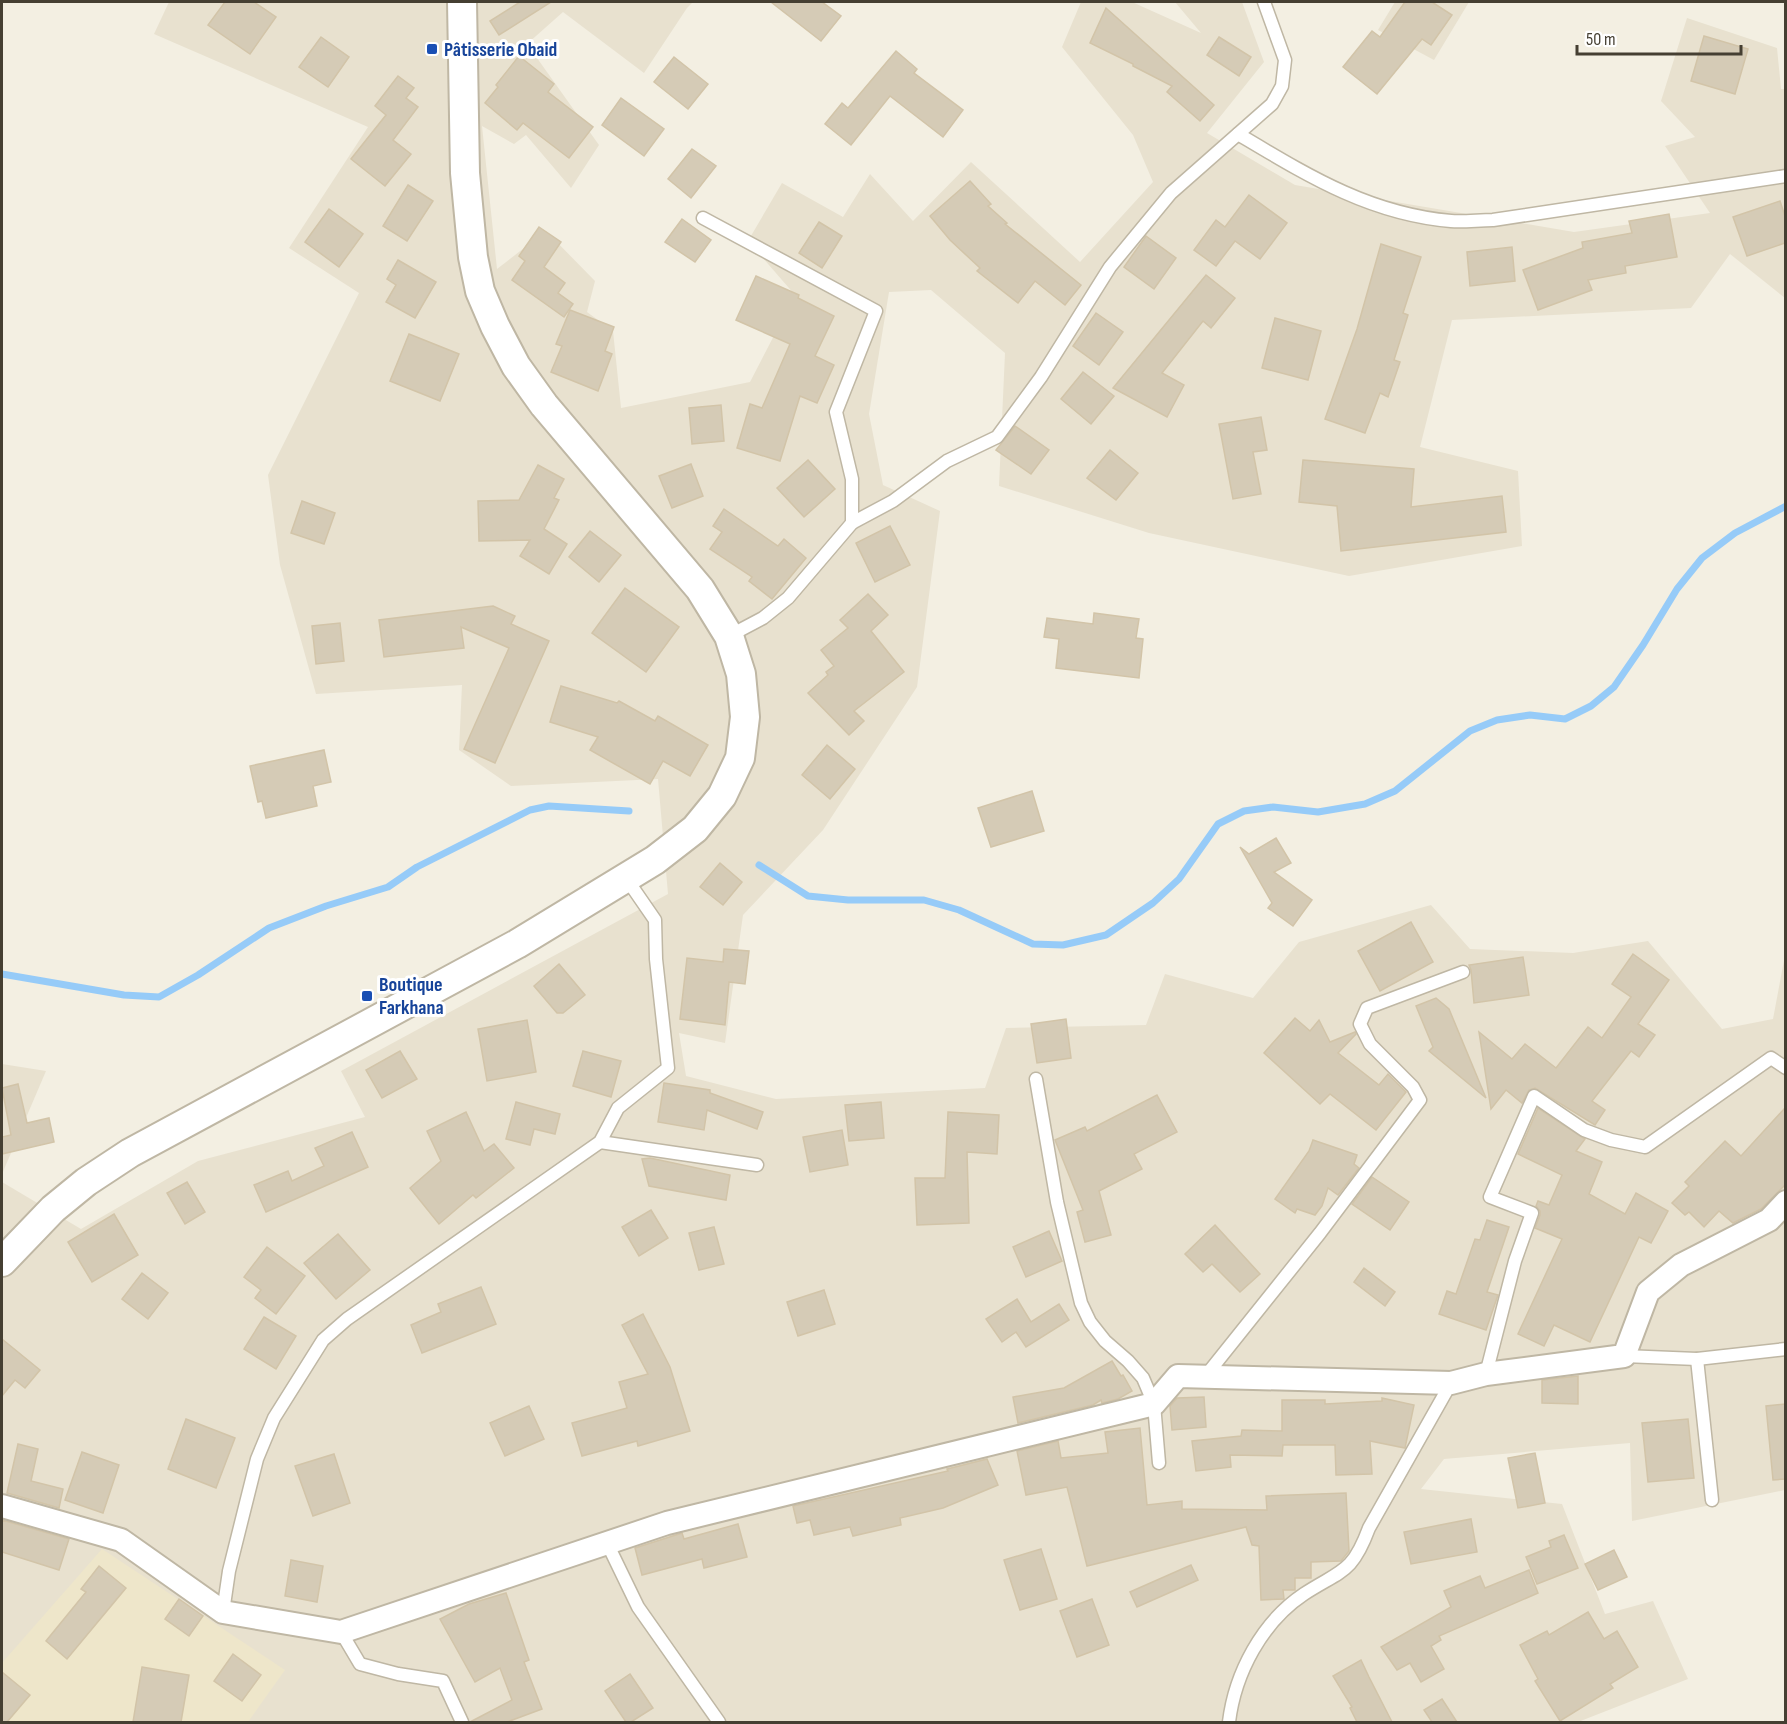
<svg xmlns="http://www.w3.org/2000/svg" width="1787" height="1724" font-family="'Sofia Sans Condensed',sans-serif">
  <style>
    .residential { fill: #e8e1cf }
    .education { fill: #eee6ca }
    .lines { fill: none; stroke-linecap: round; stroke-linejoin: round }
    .stream { stroke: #96cbf8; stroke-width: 7 }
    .building { fill: #d5cbb6; stroke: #d2c4a8; stroke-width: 1.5 }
    .service-casing { stroke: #bfb7a4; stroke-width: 15 }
    .minor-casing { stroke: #bfb7a4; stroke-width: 26 }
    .tertiary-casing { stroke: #bfb7a4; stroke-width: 32 }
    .service { stroke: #fff; stroke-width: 12 }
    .minor { stroke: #fff; stroke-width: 22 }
    .tertiary { stroke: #fff; stroke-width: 28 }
    .transit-dot { fill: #1a4fb4; stroke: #fff; stroke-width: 2 }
    .labels { text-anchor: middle; stroke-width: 6; stroke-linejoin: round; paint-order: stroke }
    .transit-label { font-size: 20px; font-weight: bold; fill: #164399; stroke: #fff; text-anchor: start }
  </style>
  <rect width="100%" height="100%" fill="#f3efe2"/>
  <g class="residential">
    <polygon points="169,2 693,2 687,8 644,73 563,12 527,44 599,145 571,188 526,135 514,144 482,126 497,269 546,231 595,281 587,312 613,331 621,408 750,382 795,295 748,241 782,183 843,217 870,174 913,221 971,162 1080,262 1153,182 1133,135 1062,47 1081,2 1132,2 1201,33 1175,2 1242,2 1264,62 1207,133 1295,185 1574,232 1710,213 1665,146 1695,137 1661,101 1687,18 1777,48 1781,89 1786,89 1785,298 1730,254 1691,308 1452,320 1420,447 1518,471 1522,546 1349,576 1149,533 999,486 1005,353 931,290 889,292 869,414 883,485 940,511 917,687 823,830 743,915 725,1043 679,1033 686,1076 776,1099 985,1088 1006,1028 1146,1025 1165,974 1253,998 1299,942 1431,905 1470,949 1573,953 1648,941 1722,1029 1773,1019 1785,955 1785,1490 1632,1521 1630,1443 1444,1459 1421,1489 1562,1504 1605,1614 1653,1601 1688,1679 1578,1722 2,1722 2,1182 81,1229 198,1161 365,1117 341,1071 668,894 658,779 511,786 459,750 462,685 316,694 280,565 268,475 359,293 289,248 368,127 154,34"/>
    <polygon points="1395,2 1469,2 1434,60 1378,30"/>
    <polygon points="2,1064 46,1071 2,1174"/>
  </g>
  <polygon class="education" points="102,1549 285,1670 248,1722 2,1722 2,1663"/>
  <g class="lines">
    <g class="stream">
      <polyline points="759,865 808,896 848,900 924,900 959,910 1033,944 1063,945 1106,935 1153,903 1179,879 1218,824 1244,811 1273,807 1318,812 1365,804 1395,791 1470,731 1497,720 1530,715 1565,719 1591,706 1614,687 1643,645 1677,589 1702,558 1735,533 1786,506"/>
      <polyline points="2,974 124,995 159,997 198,975 269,928 326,906 388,887 417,867 530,810 549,806 629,811"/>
    </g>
  </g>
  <g class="building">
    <polygon points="225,2 254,2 276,17 250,54 208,25"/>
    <polygon points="520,2 551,2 499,35 490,21"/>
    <polygon points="771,2 822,2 841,16 821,41"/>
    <polygon points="1405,2 1432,2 1452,15 1431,45 1422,39 1377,94 1343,67 1372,31 1380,37"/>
    <polygon points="1106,8 1214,105 1200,121 1167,92 1172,86 1133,66 1133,64 1090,43"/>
    <polygon points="1704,36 1748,49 1735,94 1691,81"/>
    <polygon points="321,37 349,57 328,87 299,67"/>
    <polygon points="1219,37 1251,57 1239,76 1207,55"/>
    <polygon points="896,51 917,69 914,73 963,110 943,137 890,96 851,145 825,124 842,103 848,108"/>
    <polygon points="519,56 554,84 548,92 593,127 569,158 523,123 517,130 485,103 498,87 496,85"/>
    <polygon points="674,57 708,84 688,109 654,82"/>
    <polygon points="398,76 414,88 406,98 418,107 393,140 411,154 385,186 351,159 386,115 375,106"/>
    <polygon points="621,98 664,129 644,156 602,125"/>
    <polygon points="692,149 716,166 691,198 668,179"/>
    <polygon points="970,181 991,204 988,206 1007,223 1005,224 1081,285 1065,305 1035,281 1018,303 977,271 980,268 950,240 930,216"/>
    <polygon points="408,185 433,201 407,241 383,226"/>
    <polygon points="1249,195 1287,223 1260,259 1235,241 1216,266 1194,250 1216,220 1225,227"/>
    <polygon points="1780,201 1785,216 1785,243 1747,256 1733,217"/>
    <polygon points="329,209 363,234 339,267 305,242"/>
    <polygon points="1669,214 1677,257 1625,266 1626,273 1588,280 1592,290 1538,310 1523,270 1583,248 1582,242 1632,233 1629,221"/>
    <polygon points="682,219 711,240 695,262 665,242"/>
    <polygon points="819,222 842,236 822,268 799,253"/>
    <polygon points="539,227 561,242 544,267 565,283 558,293 573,304 564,317 512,280 525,261 519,256"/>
    <polygon points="1146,236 1176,258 1154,289 1124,267"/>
    <polygon points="1381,244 1421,257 1403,313 1408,315 1394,360 1400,362 1388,397 1380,393 1365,433 1325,419 1357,329"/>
    <polygon points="1512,247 1515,281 1470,286 1467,252"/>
    <polygon points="398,260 436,282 415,318 386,302 396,285 387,279"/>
    <polygon points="1206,275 1235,298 1211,328 1203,321 1162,373 1184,385 1167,417 1113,388"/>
    <polygon points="756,276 799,295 798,298 834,316 815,356 834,365 817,403 800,396 780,461 737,448 750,404 762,408 790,344 736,320"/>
    <polygon points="570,310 614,327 605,351 612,354 598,391 551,372 562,346 556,344"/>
    <polygon points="1096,313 1123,332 1099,365 1073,346"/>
    <polygon points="1275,318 1321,331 1308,380 1262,368"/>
    <polygon points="409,334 459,354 440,401 390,381"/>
    <polygon points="1083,372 1114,396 1091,424 1061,399"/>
    <polygon points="721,405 724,441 692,444 689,408"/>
    <polygon points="1261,417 1267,450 1253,452 1261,494 1233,499 1219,424"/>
    <polygon points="1015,426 1049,450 1031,474 996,450"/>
    <polygon points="1110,450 1138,473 1116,500 1087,478"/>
    <polygon points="808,460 835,489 804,517 777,488"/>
    <polygon points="1303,460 1414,469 1411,507 1502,496 1506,532 1341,551 1337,506 1299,502"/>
    <polygon points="691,464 703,496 672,508 659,476"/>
    <polygon points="538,465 564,479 554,498 559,500 544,529 567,544 549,574 520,556 530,540 479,541 478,501 519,500"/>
    <polygon points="302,501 335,513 324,544 291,533"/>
    <polygon points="724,509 778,546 784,539 806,558 772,599 749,581 752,577 710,549 722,532 713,526"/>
    <polygon points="890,526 910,565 875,582 856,543"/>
    <polygon points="590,531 621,555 599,582 569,557"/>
    <polygon points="625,588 679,627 646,672 592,633"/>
    <polygon points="868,594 888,615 871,631 904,672 854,711 864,721 849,735 808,693 828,675 826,672 834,666 821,650 848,628 840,620"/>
    <polygon points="493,606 515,616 511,624 549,641 495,763 464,749 509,648 461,627 464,648 384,657 379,620"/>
    <polygon points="1094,613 1139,619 1136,638 1143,639 1139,678 1056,668 1059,639 1044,637 1047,618 1093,624"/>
    <polygon points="340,623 344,661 316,664 312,626"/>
    <polygon points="561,686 617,703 619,701 655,721 658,716 708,745 690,776 663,761 650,784 590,750 598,737 550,722"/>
    <polygon points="827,745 855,769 830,799 802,775"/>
    <polygon points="324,750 331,782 313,786 317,806 266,818 262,801 258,802 250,766"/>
    <polygon points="1032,791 1044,831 991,847 978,808"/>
    <polygon points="1276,838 1291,863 1274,872 1312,900 1293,926 1268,908 1272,903 1240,847 1249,854"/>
    <polygon points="720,863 742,882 723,905 700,887"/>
    <polygon points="1411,922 1433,962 1380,991 1358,951"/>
    <polygon points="724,949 749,951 745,984 729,982 725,1025 680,1019 687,958 723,962"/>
    <polygon points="1633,954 1669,980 1638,1024 1655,1035 1639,1057 1631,1051 1592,1101 1605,1110 1595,1125 1535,1088 1529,1090 1522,1103 1506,1090 1491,1109 1479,1032 1512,1059 1525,1044 1556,1068 1588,1027 1602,1038 1631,997 1612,984"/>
    <polygon points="1523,957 1529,995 1474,1003 1471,970 1469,965"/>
    <polygon points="559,964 585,995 563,1013 557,1013 534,986"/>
    <polygon points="1436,998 1449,1009 1486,1098 1429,1051 1433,1047 1416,1006"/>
    <polygon points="1295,1018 1310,1031 1319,1020 1330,1042 1355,1032 1356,1034 1338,1053 1379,1085 1388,1074 1406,1092 1376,1130 1330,1094 1320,1104 1264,1053"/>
    <polygon points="1066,1019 1071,1058 1037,1063 1031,1024"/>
    <polygon points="527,1020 536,1072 487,1081 478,1029"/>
    <polygon points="400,1051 417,1079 382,1098 366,1070"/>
    <polygon points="583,1051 621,1061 611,1097 573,1086"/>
    <polygon points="664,1083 710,1090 710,1093 763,1112 757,1129 707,1110 704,1130 658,1122"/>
    <polygon points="18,1084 27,1123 49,1118 54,1142 2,1154 2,1137 11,1135 2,1088"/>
    <polygon points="1157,1095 1177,1132 1134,1154 1142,1169 1099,1191 1111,1235 1085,1242 1077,1212 1083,1210 1055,1140 1085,1127 1087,1131"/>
    <polygon points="516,1102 560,1114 555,1134 534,1129 530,1145 506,1139"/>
    <polygon points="881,1102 884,1138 849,1141 845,1105"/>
    <polygon points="1538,1108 1585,1139 1576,1151 1602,1162 1589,1194 1625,1214 1636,1193 1668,1211 1651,1243 1639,1237 1590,1342 1554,1325 1544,1346 1518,1334 1562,1239 1535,1228 1540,1215 1540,1211 1536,1206 1538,1201 1549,1205 1562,1175 1518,1154"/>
    <polygon points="1785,1108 1785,1185 1761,1209 1733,1223 1719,1211 1704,1227 1689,1212 1685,1215 1672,1203 1689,1186 1685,1182 1725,1141 1741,1156"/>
    <polygon points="466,1112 484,1151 494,1144 514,1168 476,1198 473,1195 439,1224 410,1188 441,1161 427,1131"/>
    <polygon points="948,1112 999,1115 997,1154 967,1152 969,1223 917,1225 915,1178 945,1178"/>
    <polygon points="842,1130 848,1165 810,1172 803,1137"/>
    <polygon points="352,1132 368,1167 266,1212 254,1185 288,1171 292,1181 324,1166 315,1148"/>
    <polygon points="1313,1140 1357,1155 1354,1164 1359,1168 1338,1195 1328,1188 1322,1206 1315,1215 1297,1209 1295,1213 1275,1199 1309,1151"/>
    <polygon points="650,1158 730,1175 726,1200 649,1186 642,1159"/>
    <polygon points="1372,1177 1409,1202 1390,1230 1352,1204"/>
    <polygon points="187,1182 205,1212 185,1224 167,1193"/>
    <polygon points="651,1210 668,1238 639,1256 622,1227"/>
    <polygon points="114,1214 138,1255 92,1282 68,1242"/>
    <polygon points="1487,1220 1509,1227 1487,1292 1498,1295 1486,1330 1439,1314 1447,1291 1456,1294 1475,1239 1480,1240"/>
    <polygon points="1215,1225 1260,1274 1240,1292 1212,1264 1203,1272 1185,1254"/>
    <polygon points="714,1227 724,1264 699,1270 689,1233"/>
    <polygon points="1049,1231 1062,1261 1026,1277 1013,1247"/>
    <polygon points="338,1234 370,1270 336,1299 304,1263"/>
    <polygon points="267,1247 305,1276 276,1314 255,1298 261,1290 244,1277"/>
    <polygon points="1364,1268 1395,1292 1385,1306 1354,1282"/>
    <polygon points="142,1273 168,1293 148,1319 122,1299"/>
    <polygon points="481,1287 496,1324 422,1353 411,1325 441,1312 438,1304"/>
    <polygon points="824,1290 835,1324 798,1336 787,1302"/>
    <polygon points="1017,1299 1031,1322 1059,1304 1069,1320 1026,1347 1016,1332 1002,1342 986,1319"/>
    <polygon points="643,1314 670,1367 690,1431 638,1446 637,1441 582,1456 572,1423 627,1408 619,1382 648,1374 622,1325"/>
    <polygon points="264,1317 296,1336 276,1369 244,1349"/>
    <polygon points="2,1339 40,1370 25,1388 15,1380 2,1396"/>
    <polygon points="1112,1361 1121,1376 1123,1375 1132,1391 1118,1399 1102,1403 1101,1400 1093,1405 1018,1423 1013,1397 1064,1388"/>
    <polygon points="1578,1376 1578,1404 1542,1403 1542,1380"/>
    <polygon points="1204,1397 1206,1427 1172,1430 1170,1406 1177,1398"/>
    <polygon points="1382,1398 1414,1405 1405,1448 1370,1441 1372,1474 1336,1475 1335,1445 1283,1445 1282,1456 1230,1455 1231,1467 1196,1471 1192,1441 1241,1436 1242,1430 1282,1431 1282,1400 1325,1400 1325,1404 1382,1401"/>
    <polygon points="1785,1404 1785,1479 1773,1480 1766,1406"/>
    <polygon points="529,1406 544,1439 505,1456 490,1423"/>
    <polygon points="186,1419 235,1438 216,1488 168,1469"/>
    <polygon points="1688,1419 1694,1478 1648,1482 1642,1423"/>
    <polygon points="1140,1428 1147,1505 1182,1501 1182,1509 1267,1510 1266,1496 1346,1493 1349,1551 1341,1561 1311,1562 1311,1578 1295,1578 1295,1590 1283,1590 1284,1599 1261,1600 1259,1546 1252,1545 1246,1527 1087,1566 1067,1487 1026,1495 1017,1451 1058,1441 1061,1458 1108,1453 1105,1432"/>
    <polygon points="18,1444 38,1449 31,1481 63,1489 59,1508 7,1493"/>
    <polygon points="82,1452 119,1465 103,1513 65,1500"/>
    <polygon points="1535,1453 1545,1503 1518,1508 1508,1458"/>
    <polygon points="334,1454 350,1503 313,1516 295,1466"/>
    <polygon points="987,1459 998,1485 943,1508 900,1518 901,1525 853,1536 850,1527 814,1535 810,1520 797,1523 793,1506 948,1471 947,1469"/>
    <polygon points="1471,1519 1477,1552 1411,1564 1404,1532"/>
    <polygon points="2,1520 69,1539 59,1570 2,1552"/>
    <polygon points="738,1524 747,1557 704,1568 702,1559 642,1575 635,1548 682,1533 684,1539"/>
    <polygon points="1564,1535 1578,1568 1537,1584 1526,1557 1551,1547 1549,1541"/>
    <polygon points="1041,1549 1057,1599 1020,1610 1004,1560"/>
    <polygon points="1614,1550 1627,1577 1598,1590 1585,1564"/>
    <polygon points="291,1560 323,1566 317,1602 285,1596"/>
    <polygon points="1191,1565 1198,1580 1137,1607 1130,1592"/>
    <polygon points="99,1566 126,1588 67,1659 46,1641 86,1592 81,1589"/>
    <polygon points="1529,1570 1538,1593 1439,1636 1441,1640 1431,1646 1444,1669 1421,1682 1410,1663 1397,1670 1381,1647 1451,1607 1444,1591 1480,1576 1485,1588"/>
    <polygon points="506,1593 529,1660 524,1662 542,1709 507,1722 470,1722 512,1700 500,1668 475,1682 440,1619 469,1604"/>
    <polygon points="179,1599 203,1616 189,1636 165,1619"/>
    <polygon points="1092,1599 1109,1645 1077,1657 1060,1611"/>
    <polygon points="1588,1612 1604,1639 1617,1631 1638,1667 1610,1684 1613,1688 1560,1721 1535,1681 1538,1679 1520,1645 1547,1631 1549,1635"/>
    <polygon points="233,1654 261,1675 242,1701 214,1681"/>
    <polygon points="1361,1660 1369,1677 1392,1722 1357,1722 1350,1708 1352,1707 1333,1676"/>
    <polygon points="142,1667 189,1675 181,1722 133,1722"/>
    <polygon points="2,1672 30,1695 7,1722 2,1722"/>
    <polygon points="630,1674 653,1708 631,1722 626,1722 605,1691"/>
    <polygon points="1442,1699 1457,1722 1432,1722 1424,1710"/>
  </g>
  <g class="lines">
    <g class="service-casing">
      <g id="service">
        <path d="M1238 134C1307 175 1369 214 1451 221 1464 222 1479 220 1493 220L1786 176"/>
        <polyline points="703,218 876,311 836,412 852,479 852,523 788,598 763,618 729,636"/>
        <polyline points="852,523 893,501 947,461 997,437 1041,377 1110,267 1171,193 1272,104 1282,86 1285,60 1264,2"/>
        <polyline points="1036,1079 1057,1202 1081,1303 1090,1322 1105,1341 1128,1361 1143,1378 1154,1404 1159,1463"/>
        <polyline points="600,1142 757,1165"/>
        <polyline points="1624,1356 1697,1359 1786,1349"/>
        <polyline points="1697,1359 1712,1500"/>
        <polyline points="1486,1374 1515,1261 1532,1213 1490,1197 1534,1096 1584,1130 1611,1140 1645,1147 1771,1058 1786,1068"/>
        <polyline points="1204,1378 1320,1233 1420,1100 1413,1087 1370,1044 1360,1024 1367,1008 1463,972"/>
        <polyline points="607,1543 638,1607 719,1722"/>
        <polyline points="223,1612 229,1571 257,1459 274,1418 323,1340 347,1319 600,1142 618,1108 668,1068 656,959 655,920 626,878"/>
        <polyline points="341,1632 360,1664 398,1674 443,1681 462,1722"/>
        <path d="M1229 1722C1235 1673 1262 1622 1304 1594 1341 1570 1352 1574 1369 1528L1451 1383"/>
      </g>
    </g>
    <g class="minor-casing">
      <polyline id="minor" points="2,1506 121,1540 223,1612 341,1632 667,1523 1154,1404 1178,1376 1451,1383 1486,1374 1624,1356 1648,1292 1681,1265 1769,1220 1786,1202"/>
    </g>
    <g class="tertiary-casing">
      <polyline id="tertiary" points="2,1262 53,1209 86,1182 130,1153 517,944 655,860 695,829 722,796 740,758 745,717 741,674 729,636 700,589 544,405 516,366 495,326 480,291 473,257 465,173 462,2"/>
    </g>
    <use href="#service" class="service"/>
    <use href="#minor" class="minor"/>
    <use href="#tertiary" class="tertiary"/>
  </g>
  <g class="transit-dot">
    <rect x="426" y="43" width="12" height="12" rx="3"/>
    <rect x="361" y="990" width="12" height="12" rx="3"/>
  </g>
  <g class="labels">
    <g class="transit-label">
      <text x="444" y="56">Pâtisserie Obaid</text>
      <text x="379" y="991">Boutique<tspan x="379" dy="23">Farkhana</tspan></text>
    </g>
  </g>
  <rect width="1787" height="1724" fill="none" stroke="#453f32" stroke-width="6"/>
  <path d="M1577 45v9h164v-9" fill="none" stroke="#453f32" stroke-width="3"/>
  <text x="1586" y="45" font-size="18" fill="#453f32" stroke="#ffffff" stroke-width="4.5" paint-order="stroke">50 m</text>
</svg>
